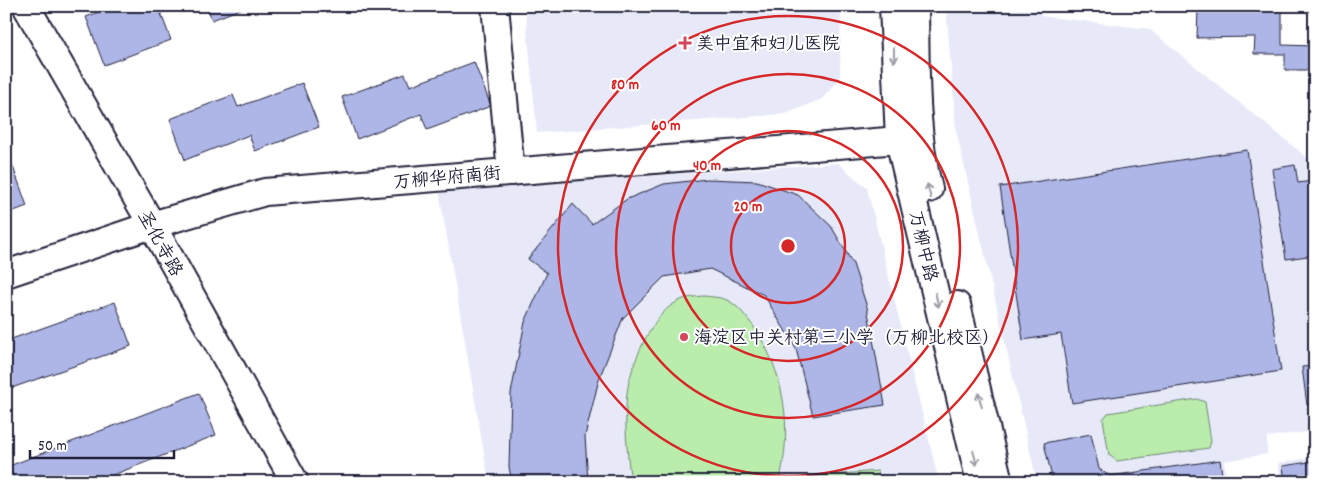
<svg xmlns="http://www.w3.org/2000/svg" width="1321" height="488" font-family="Dekko,'LXGW WenKai TC',sans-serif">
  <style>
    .built { fill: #e7e9f8 }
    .green { fill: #baecac; stroke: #6e8774 }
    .building { fill: #aeb6e7; stroke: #22223b }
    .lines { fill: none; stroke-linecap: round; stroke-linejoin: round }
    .minor-casing { stroke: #22223b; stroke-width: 30 }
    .minor { stroke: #fff; stroke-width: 26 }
    .oneway { stroke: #9c9ca7 }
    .ring { fill: none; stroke: #d62828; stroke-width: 2.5 }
    .poi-dot { fill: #d1495b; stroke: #fff; stroke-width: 2 }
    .labels { text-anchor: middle; stroke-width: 4; stroke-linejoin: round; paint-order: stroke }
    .poi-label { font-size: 18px; fill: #22223b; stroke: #fff; text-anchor: start }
    .street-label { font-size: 18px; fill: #22223b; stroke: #fff }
    .centre { fill: #d62828; stroke: #fff; stroke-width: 2.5 }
    .ring-label { font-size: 15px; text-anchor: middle; font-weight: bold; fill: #d62828; stroke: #fff; stroke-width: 4; stroke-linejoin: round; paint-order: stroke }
  </style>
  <rect width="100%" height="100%" fill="#fff"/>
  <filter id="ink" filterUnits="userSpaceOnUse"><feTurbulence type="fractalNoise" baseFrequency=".02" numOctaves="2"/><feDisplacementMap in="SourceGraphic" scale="10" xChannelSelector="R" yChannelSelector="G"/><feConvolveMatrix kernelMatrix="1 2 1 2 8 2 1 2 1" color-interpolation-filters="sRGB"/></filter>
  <g filter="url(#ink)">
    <g class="built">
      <polygon points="525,6 841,6 840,79 822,99 786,114 537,133"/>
      <polygon points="946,6 1042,6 1041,16 1149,29 1315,164 1315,431 1267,437 1267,454 1224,461 1227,482 1037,482 956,130"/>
      <polygon points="838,163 867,188 939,482 489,482 439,191"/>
      <polygon points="1315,457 1315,482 1281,482 1278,463"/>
    </g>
    <g class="green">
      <path d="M704 296C711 297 721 297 727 300 738 305 747 318 754 327 785 373 793 429 779 482H631C627 453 624 423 627 393 630 367 651 316 675 303 684 297 694 297 704 296Z"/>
      <polygon points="1197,399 1205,402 1211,441 1209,448 1117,461 1109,455 1103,419 1108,413"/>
      <polygon points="878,471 879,482 816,482 816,476"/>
    </g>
    <g class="building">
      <polygon points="114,6 158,6 171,40 104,65 86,17"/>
      <polygon points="207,6 248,6 212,20"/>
      <polygon points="1198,6 1282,6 1282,45 1315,46 1315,70 1285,70 1285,54 1254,54 1255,37 1197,38"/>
      <polygon points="474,62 491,106 427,130 421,114 357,139 342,97 405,74 410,86"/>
      <polygon points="302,83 319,127 255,151 249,135 185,160 170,119 233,95 238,107"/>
      <polygon points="1247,150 1281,371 1072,403 1061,334 1023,340 1000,187"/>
      <polygon points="12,164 27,206 6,214 6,166"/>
      <polygon points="1295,165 1298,183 1313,181 1315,255 1286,259 1272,169"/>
      <polygon points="707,179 757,181 798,195 831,226 853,264 867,307 885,405 813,416 796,349 764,295 710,269 664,277 623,318 599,379 585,436 588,482 512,482 509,467 511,393 525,322 547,273 528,259 573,204 592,224 627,199 664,184"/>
      <polygon points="115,302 131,346 6,390 6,341"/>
      <polygon points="1315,366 1315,404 1307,405 1302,367"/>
      <polygon points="199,393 216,435 95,482 15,482 9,466"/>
      <polygon points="1091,434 1099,469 1110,476 1220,460 1223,482 1053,482 1044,443"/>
      <polygon points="1315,461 1315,482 1285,482 1283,466"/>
    </g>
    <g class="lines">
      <g class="minor-casing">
        <g id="minor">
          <polyline points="26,6 152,225 295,482"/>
          <polyline points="495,6 511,172"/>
          <polyline points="893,6 899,140 980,482"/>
          <path d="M915 6C916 68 914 129 929 189"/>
          <polyline points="6,274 152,225 265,192 899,140"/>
          <polyline points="957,305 999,482"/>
        </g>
      </g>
      <use href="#minor" class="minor"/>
    </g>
    <defs><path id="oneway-shaft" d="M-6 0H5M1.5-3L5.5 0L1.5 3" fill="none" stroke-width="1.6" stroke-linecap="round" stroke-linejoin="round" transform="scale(1.25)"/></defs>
    <g class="oneway">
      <use href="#oneway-shaft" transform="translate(894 55) rotate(89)"/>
      <use href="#oneway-shaft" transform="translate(929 191) rotate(-104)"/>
      <use href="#oneway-shaft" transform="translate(937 300) rotate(77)"/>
      <use href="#oneway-shaft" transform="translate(980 400) rotate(-104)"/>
      <use href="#oneway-shaft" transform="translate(975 458) rotate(77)"/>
    </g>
  </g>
  <g class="ring">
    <circle cx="788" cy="246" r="57"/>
    <circle cx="788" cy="246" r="115"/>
    <circle cx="788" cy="246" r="172"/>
    <circle cx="788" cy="246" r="230"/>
  </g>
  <g class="poi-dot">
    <path d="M682.5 35.5h5v5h5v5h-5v5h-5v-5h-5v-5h5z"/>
    <circle cx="684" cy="337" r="5"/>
  </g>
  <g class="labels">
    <g class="poi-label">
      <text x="696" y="49">美中宜和妇儿医院</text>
      <text x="694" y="343">海淀区中关村第三小学（万柳北校区）</text>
    </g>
    <g class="street-label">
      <text transform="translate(447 177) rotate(-5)" y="6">万柳华府南街</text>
      <text transform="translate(161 243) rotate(61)" y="6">圣化寺路</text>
      <text transform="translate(924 246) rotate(77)" y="6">万柳中路</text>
    </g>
  </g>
  <circle cx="788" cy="246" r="8" class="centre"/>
  <g class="ring-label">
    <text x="625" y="89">80 m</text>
    <text x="666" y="130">60 m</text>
    <text x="707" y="170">40 m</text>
    <text x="748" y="211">20 m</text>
  </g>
  <rect width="1321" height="488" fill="none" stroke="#fff" stroke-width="25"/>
  <rect x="12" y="12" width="1296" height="463" fill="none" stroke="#22223b" stroke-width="2" filter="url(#ink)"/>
  <path d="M30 450v8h144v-8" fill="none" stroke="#22223b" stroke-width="2.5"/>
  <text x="38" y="450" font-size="15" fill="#22223b" stroke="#ffffff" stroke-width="4" paint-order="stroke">50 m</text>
</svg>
